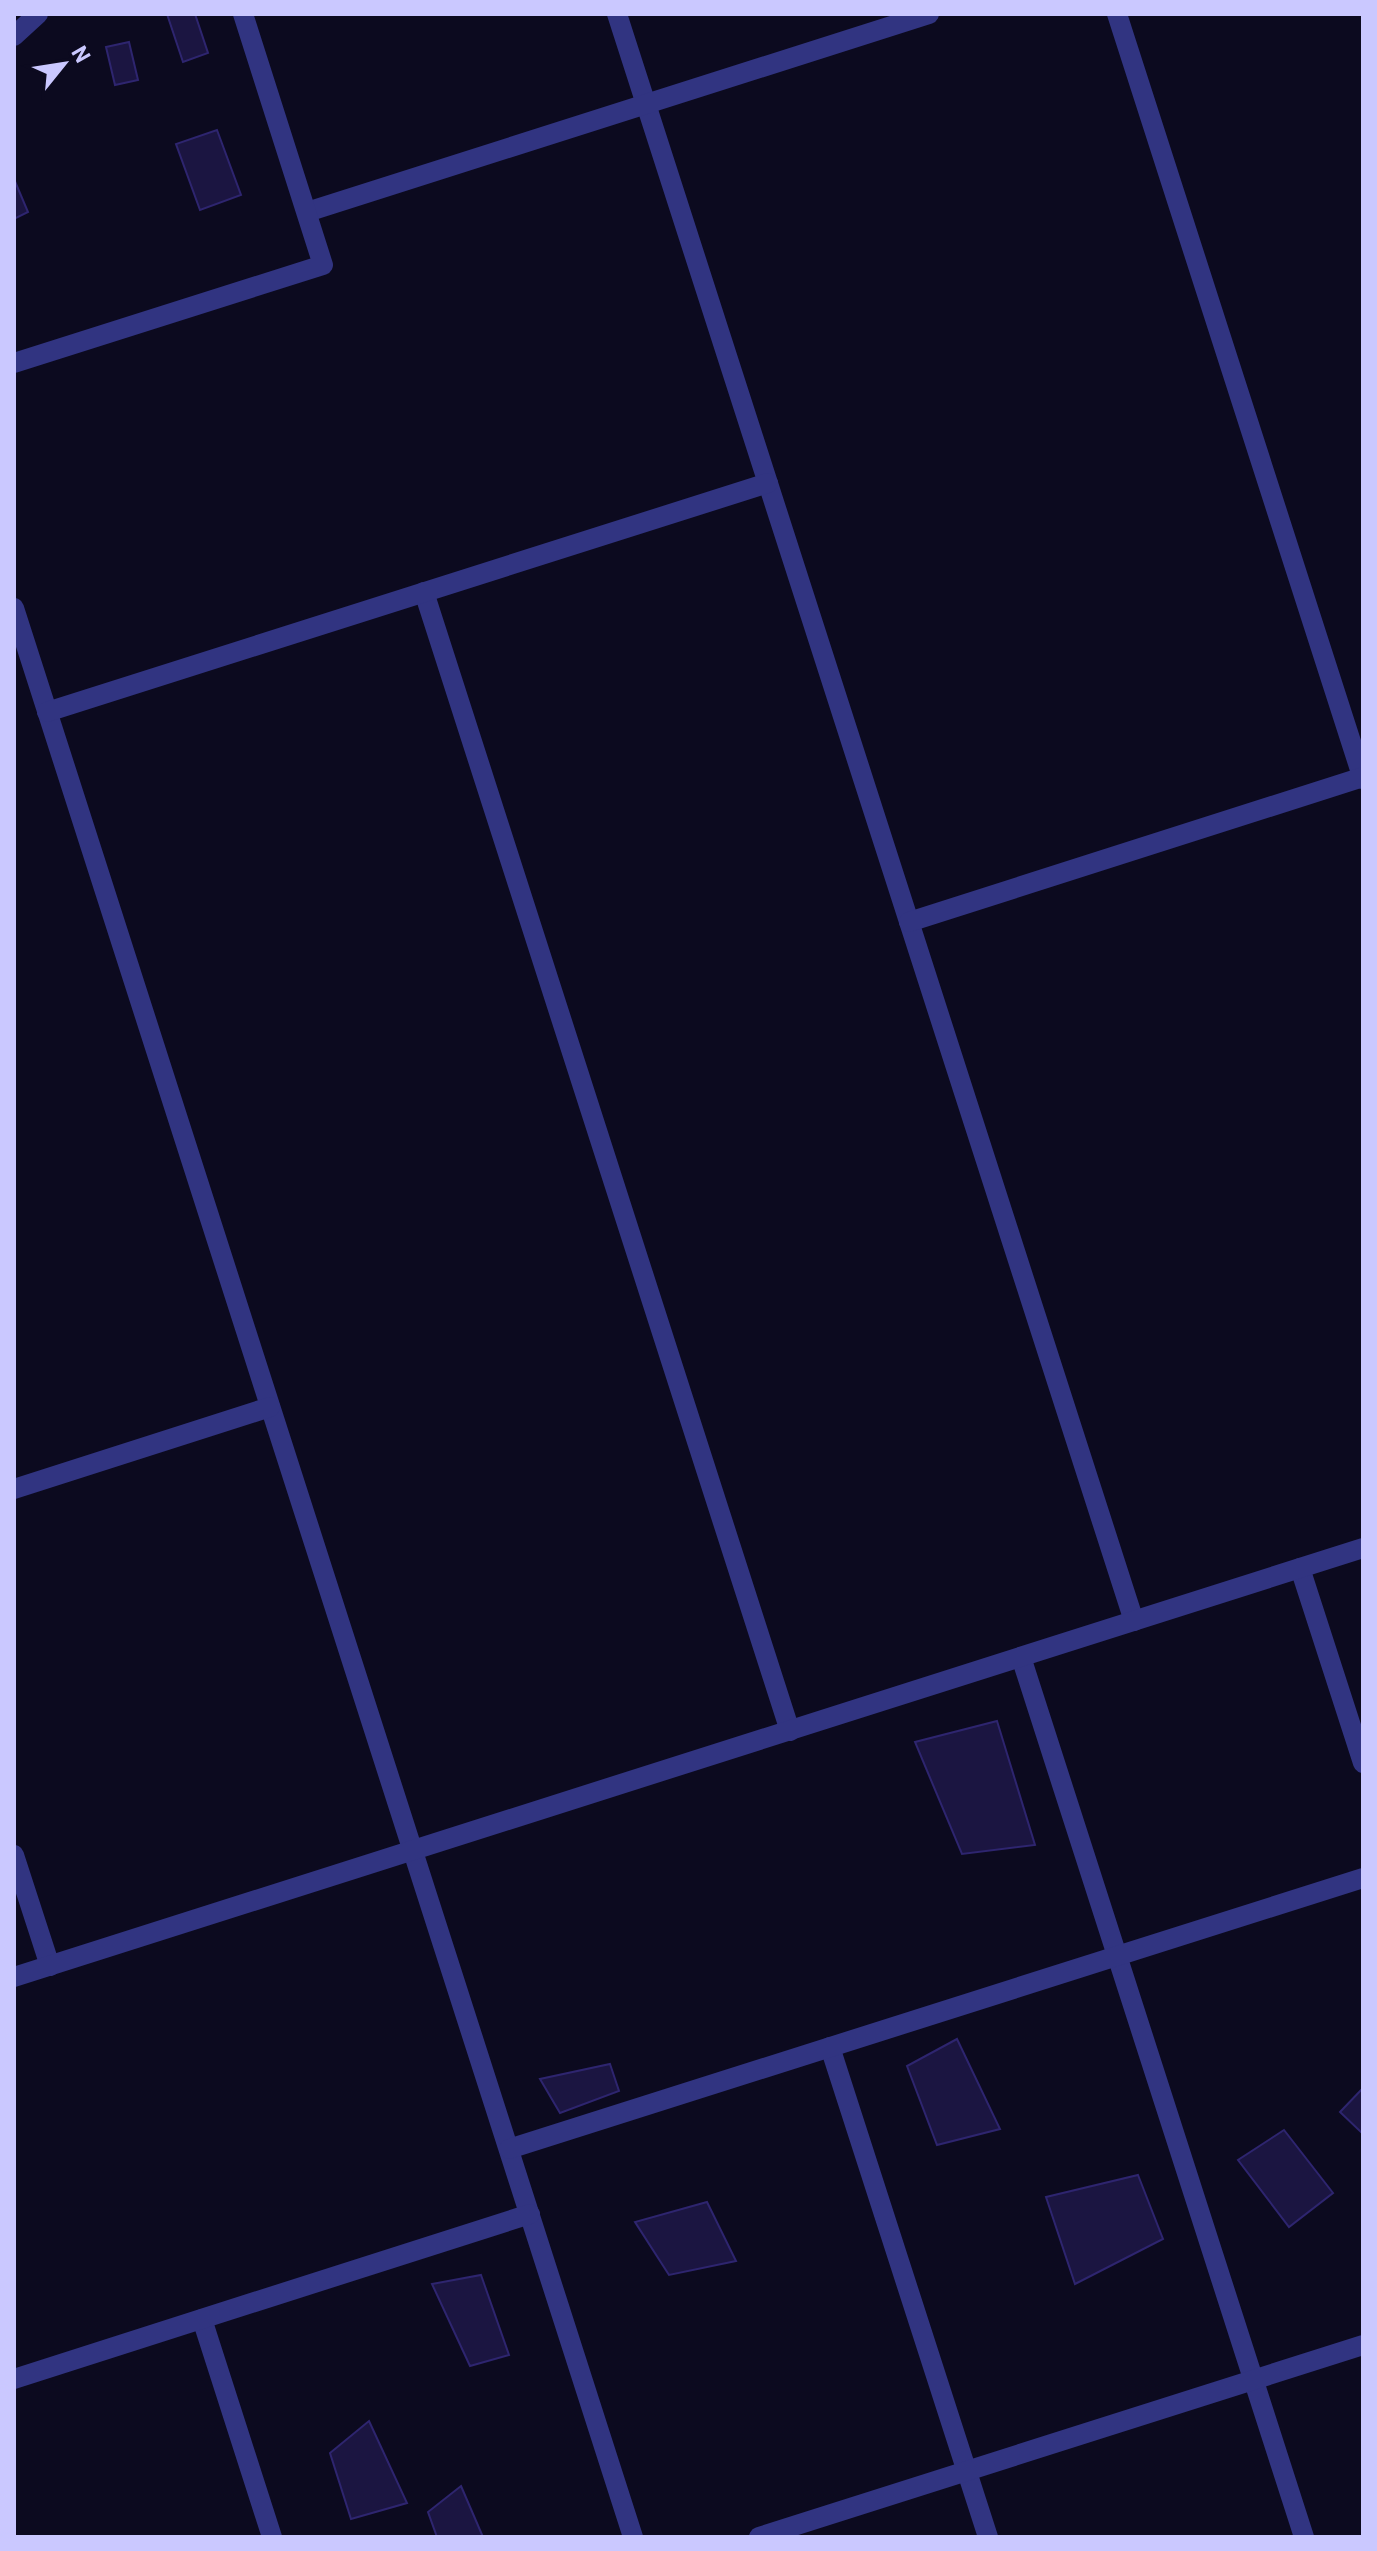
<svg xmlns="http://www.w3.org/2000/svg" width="1377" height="2551" font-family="Barlow,sans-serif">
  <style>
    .building { fill: #1b1541; stroke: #2e256f; stroke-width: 2 }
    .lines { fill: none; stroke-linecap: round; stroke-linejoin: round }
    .minor { stroke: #313481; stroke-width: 20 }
  </style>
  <rect width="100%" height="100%" fill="#0c0a1f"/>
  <g class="building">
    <polygon points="167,14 195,14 208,53 183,62"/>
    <polygon points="129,42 138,80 115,85 106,47"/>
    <polygon points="217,130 241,195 200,210 176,144"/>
    <polygon points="14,179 28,212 14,219"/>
    <polygon points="997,1721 1035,1845 962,1854 915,1742"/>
    <polygon points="957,2039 1000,2129 937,2145 907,2066"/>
    <polygon points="610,2064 619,2091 560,2113 540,2079"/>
    <polygon points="1363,2088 1363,2134 1340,2112"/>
    <polygon points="1284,2130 1333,2193 1289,2227 1238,2160"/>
    <polygon points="1138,2175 1163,2239 1075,2284 1046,2197"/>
    <polygon points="707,2202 736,2261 669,2275 635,2222"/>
    <polygon points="481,2275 509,2355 470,2366 432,2284"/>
    <polygon points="369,2421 407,2503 351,2519 330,2453"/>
    <polygon points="461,2486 483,2537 437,2537 428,2512"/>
  </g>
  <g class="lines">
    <g class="minor">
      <polyline points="617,14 1134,1621"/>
      <polyline points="1117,14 1363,779"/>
      <polyline points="14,36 38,14"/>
      <polyline points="307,212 929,14"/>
      <polyline points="14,363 323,265 243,14"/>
      <polyline points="424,592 790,1731"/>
      <polyline points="14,608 633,2537"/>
      <polyline points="47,712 768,483"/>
      <polyline points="909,922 1363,777"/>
      <polyline points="14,1489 270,1407"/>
      <polyline points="1300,1568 1363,1763"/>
      <polyline points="1021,1657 1304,2537"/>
      <polyline points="14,1855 50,1966"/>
      <polyline points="14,1977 1363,1548"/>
      <polyline points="830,2047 988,2537"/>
      <polyline points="509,2149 1363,1878"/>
      <polyline points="202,2319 272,2537"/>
      <polyline points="14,2379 530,2214"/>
      <polyline points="759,2537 1363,2345"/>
    </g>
  </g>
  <rect width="1377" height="2551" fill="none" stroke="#cac8ff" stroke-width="32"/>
  <g transform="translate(64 64) rotate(60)" stroke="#0c0a1f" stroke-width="6" paint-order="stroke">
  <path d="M0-6L14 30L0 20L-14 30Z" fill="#cac8ff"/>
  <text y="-12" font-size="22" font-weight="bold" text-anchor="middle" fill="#cac8ff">N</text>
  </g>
</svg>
